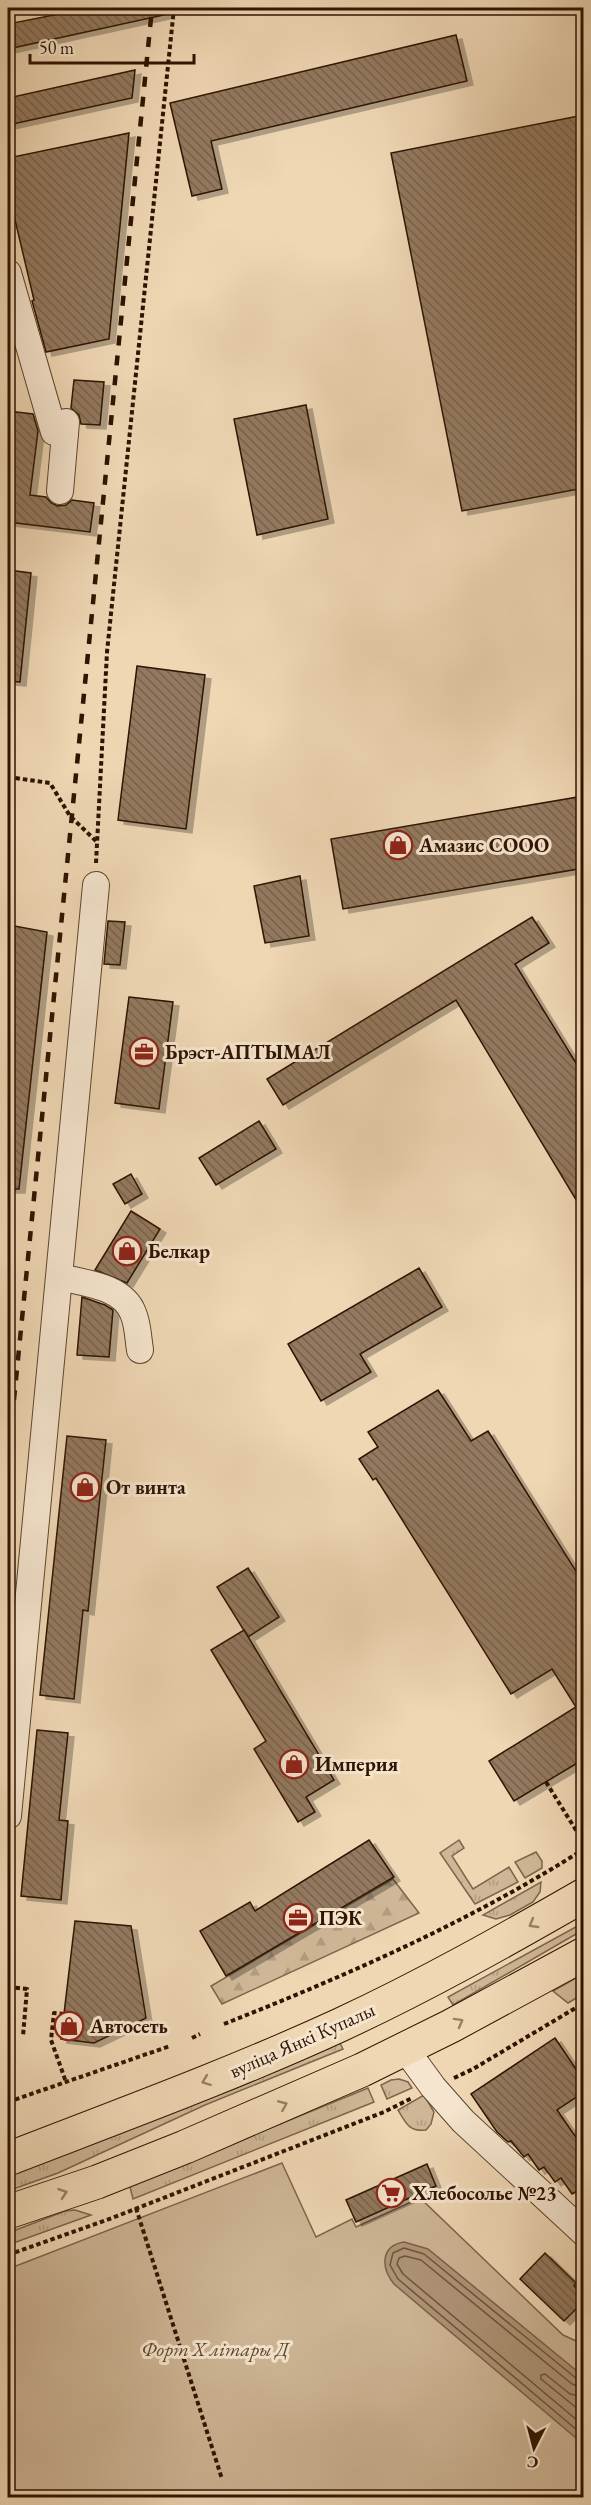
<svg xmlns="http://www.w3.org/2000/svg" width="591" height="2505" font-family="'EB Garamond',serif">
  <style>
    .grass { fill: url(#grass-tufts); stroke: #7e644c; stroke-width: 1.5 }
    .forest { fill: url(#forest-firs); stroke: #7e644c; stroke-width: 1.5 }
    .park { fill: #ceb696; stroke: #7e644c; stroke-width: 1.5 }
    .water { fill: #ae9477; stroke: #7b6048; stroke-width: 1.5 }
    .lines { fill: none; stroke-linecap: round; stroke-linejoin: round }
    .shore { stroke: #6e543c; stroke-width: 1.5 }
    .building { fill: url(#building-back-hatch); stroke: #2f1301; stroke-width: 1.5; filter: url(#shadow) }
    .minor-casing { stroke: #5f442e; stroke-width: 28 }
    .major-casing { stroke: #2f1301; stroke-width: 35 }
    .path { stroke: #2f1301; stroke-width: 4; stroke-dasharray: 4.5 3; stroke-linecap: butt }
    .minor { stroke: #f5e5ce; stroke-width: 26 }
    .major { stroke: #efd7b4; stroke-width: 33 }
    .rail { stroke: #2f1301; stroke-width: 4.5; stroke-dasharray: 10 10; stroke-linecap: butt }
    .oneway { stroke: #997f63 }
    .labels { text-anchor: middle; stroke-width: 6; stroke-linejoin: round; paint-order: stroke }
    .poi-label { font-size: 20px; font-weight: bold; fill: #2f1301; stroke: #f5e5ce; text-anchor: start }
    .street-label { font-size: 20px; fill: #2f1301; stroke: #f5e5ce }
    .park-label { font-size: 20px; font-style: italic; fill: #5f442e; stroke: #f5e5ce }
  </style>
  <defs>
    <pattern id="grass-tufts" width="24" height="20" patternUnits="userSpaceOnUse" patternTransform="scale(1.5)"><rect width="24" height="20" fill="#ceb696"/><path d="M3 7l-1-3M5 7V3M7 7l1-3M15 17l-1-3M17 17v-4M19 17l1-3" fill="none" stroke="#b19c80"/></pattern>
    <pattern id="forest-firs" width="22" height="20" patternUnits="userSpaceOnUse" patternTransform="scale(1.5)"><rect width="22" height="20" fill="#ceb696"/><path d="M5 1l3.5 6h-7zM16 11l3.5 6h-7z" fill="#b19c80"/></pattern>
    <pattern id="building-back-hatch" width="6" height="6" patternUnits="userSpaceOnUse" patternTransform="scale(1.5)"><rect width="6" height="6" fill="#93795e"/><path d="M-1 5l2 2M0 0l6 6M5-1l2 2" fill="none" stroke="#78624b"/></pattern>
    <filter id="shadow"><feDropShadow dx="6" dy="4" stdDeviation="0" flood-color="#0004"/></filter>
  </defs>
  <rect width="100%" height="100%" fill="#efd7b4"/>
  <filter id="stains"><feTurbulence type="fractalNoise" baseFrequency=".00333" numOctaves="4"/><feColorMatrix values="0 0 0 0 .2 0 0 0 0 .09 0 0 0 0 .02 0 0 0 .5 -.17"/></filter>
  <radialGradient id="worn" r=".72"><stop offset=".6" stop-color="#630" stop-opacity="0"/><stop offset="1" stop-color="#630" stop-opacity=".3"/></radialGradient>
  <g class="grass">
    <polygon points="459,1840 464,1848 452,1856 473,1889 509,1867 518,1882 475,1904 440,1853"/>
    <polygon points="536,1852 542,1861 542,1868 525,1878 515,1862"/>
    <polygon points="541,1882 540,1892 533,1902 510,1915 496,1919 483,1915"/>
    <polygon points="583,1923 583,1930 453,2005 448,1997"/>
    <polygon points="583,1974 583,1994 568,2003 553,1991"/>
    <polygon points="339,2041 343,2049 205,2105 58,2173 8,2191 8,2176"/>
    <polygon points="399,2079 408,2082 412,2088 387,2099 381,2085 391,2080"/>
    <polygon points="368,2088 374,2102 133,2199 130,2187 133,2184"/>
    <path d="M424 2095 434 2112 431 2124 426 2130C409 2132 406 2123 398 2110Z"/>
    <polygon points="75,2210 91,2215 8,2245 8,2233 65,2211"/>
  </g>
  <polygon class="forest" points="393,1879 419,1913 222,2004 211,1986"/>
  <polygon class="park" points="282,2163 316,2237 352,2219 356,2227 420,2198 563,2335 583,2344 583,2497 8,2498 8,2269"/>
  <path class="water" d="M404 2242 428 2249 583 2376V2444L394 2284C381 2268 380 2246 404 2242Z"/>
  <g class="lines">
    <g class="shore">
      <polyline points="584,2380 577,2379 424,2254 404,2248 393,2253 390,2265 398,2279 584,2436"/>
      <polyline points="584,2388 572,2384 421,2260 405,2256 399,2258 397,2264 403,2274 584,2426"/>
      <polyline points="584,2397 570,2394 545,2374 541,2375 541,2379 584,2414"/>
    </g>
  </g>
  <g class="building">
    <polygon points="89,8 164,8 164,15 8,49 8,24"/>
    <polygon points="456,35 467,81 211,141 222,189 192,196 170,103"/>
    <polygon points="135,70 132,98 8,125 8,98"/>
    <polygon points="584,115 584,488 462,511 391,153"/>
    <polygon points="129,133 109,339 46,352 32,301 34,300 11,203 8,204 8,158"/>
    <polygon points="74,380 104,382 100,425 81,424 79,415 71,408"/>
    <polygon points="306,405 328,519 257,535 234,419"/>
    <polygon points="8,411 33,414 38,431 30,495 46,497 51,503 58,506 66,505 72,500 94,503 90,532 8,522"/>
    <polygon points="8,570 31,573 20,682 8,681"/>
    <polygon points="137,666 205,675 186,829 118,820"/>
    <polygon points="584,796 584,868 343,909 331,839"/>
    <polygon points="300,876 309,936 265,943 254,886"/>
    <polygon points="532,917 549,943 515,964 584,1076 584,1213 456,1000 283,1105 267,1079"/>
    <polygon points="108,921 125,922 120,965 104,964"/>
    <polygon points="9,925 47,932 19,1189 8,1189"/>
    <polygon points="129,997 173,1002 159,1109 115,1103"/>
    <polygon points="259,1121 276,1149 216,1185 199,1158"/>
    <polygon points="131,1174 142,1194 125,1204 113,1184"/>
    <polygon points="131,1211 160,1229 127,1283 95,1270"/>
    <polygon points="419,1268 442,1307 360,1354 371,1372 321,1401 288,1344"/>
    <polygon points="82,1297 105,1305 113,1310 109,1357 77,1355"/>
    <polygon points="438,1390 471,1441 488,1431 584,1584 584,1759 514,1801 489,1761 576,1707 552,1669 511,1694 376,1478 373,1480 359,1459 378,1447 368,1432"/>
    <polygon points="67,1436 106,1440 88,1611 83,1610 74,1699 40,1695"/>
    <polygon points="248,1568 279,1617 248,1637 217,1587"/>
    <polygon points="244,1630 334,1780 306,1797 315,1812 298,1822 254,1749 266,1741 211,1650"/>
    <polygon points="37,1730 68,1733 59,1820 68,1821 61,1900 21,1896"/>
    <polygon points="369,1840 394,1877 226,1976 200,1931 250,1902 255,1911"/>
    <polygon points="75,1921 131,1926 146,2018 94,2043 61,2039"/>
    <polygon points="555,2038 584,2081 584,2092 557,2110 584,2149 584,2187 572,2194 561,2178 555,2182 544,2167 539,2170 528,2154 524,2157 511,2141 508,2142 497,2132 471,2094"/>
    <polygon points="427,2164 436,2186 356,2222 346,2200"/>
    <polygon points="545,2253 576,2283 574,2286 584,2295 584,2301 564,2321 520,2279"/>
  </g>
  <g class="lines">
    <g class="minor-casing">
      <g id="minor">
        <polyline points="8,273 54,432 65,433"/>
        <polyline points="60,491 66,422"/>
        <path d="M60 1277C84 1283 123 1286 133 1313 138 1324 138 1338 140 1350"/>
        <polyline points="8,1816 96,885"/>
        <polyline points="406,2050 433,2087 463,2121 584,2233"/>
      </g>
    </g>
    <g class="major-casing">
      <g id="major">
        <path d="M8 2159C119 2116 231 2075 340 2025 424 1986 504 1941 584 1895"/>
        <polyline points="8,2212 97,2182 185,2147 362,2070 451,2026 584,1954"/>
      </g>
    </g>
    <g class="path">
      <polyline points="8,777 50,783 70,816 96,841"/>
      <polyline points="96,863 107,652 174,8"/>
      <polyline points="546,1782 584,1843"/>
      <polyline points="8,1964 10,1933"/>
      <polyline points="8,1987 27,1989 23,2036"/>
      <polyline points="64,2014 54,2013 51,2040 66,2082"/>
      <path d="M224 2024C348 1975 471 1921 584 1849"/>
      <polyline points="192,2038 200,2034"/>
      <polyline points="454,2078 473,2069 584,2003"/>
      <polyline points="8,2102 170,2046"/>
      <polyline points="136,2208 222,2479"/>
      <polyline points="8,2255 112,2218 384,2112 412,2098"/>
    </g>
    <use href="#minor" class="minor"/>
    <use href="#major" class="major"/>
    <polyline class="rail" points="8,1460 152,8"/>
  </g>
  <defs><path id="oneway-chevron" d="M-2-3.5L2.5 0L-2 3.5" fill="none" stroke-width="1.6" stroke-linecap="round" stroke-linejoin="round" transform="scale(1.5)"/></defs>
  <g class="oneway">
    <use href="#oneway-chevron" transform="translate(533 1924) rotate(150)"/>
    <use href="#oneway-chevron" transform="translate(459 2022) rotate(-29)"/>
    <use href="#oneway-chevron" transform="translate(206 2081) rotate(159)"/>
    <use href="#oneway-chevron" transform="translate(283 2105) rotate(-23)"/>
    <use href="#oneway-chevron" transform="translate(63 2193) rotate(-19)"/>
  </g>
  <defs>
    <g id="shop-ring" transform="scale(1.5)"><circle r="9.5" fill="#f5e5ce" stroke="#8f2418" stroke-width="1.5"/><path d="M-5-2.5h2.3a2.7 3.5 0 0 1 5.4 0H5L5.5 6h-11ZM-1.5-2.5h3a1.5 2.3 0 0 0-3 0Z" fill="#8f2418"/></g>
    <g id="office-ring" transform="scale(1.5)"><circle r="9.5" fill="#f5e5ce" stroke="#8f2418" stroke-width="1.5"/><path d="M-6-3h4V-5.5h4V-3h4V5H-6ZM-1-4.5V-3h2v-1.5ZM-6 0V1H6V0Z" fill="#8f2418"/></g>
    <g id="supermarket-ring" transform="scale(1.5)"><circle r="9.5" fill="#f5e5ce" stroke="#8f2418" stroke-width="1.5"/><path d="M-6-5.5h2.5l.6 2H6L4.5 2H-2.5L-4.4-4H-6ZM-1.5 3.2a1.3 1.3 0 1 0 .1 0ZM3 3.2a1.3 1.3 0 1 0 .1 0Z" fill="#8f2418"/></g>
  </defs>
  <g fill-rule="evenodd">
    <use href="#shop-ring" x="398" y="845"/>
    <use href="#office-ring" x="144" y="1052"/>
    <use href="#shop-ring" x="127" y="1251"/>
    <use href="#shop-ring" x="85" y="1487"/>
    <use href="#shop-ring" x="294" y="1764"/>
    <use href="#office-ring" x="298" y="1918"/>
    <use href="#shop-ring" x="69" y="2026"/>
    <use href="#supermarket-ring" x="391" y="2193"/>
  </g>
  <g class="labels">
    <g class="poi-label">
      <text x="419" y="852">Амазис СООО</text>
      <text x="165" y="1059">Брэст-АПТЫМАЛ</text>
      <text x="148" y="1258">Белкар</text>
      <text x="106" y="1494">От винта</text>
      <text x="315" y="1771">Империя</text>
      <text x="319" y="1925">ПЭК</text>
      <text x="90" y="2033">Автосеть</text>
      <text x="412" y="2200">Хлебосолье №23</text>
    </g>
    <g class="street-label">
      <text transform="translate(302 2040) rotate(-24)" y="7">вуліца Янкі Купалы</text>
    </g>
    <g class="park-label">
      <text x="215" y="2356">Форт X літары Д</text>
    </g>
  </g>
  <rect width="591" height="2505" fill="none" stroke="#efd7b4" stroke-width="30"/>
  <rect x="9" y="9" width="573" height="2487" fill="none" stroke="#2f1301" stroke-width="3"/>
  <rect x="15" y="15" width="561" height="2475" fill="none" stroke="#2f1301" stroke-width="1.5"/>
  <g transform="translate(534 2448) rotate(186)" stroke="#f5e5ce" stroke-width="4.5" paint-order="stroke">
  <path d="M0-4.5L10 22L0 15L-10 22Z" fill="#2f1301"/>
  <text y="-9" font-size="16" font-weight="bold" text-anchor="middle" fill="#2f1301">С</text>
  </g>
  <path d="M30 54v9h164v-9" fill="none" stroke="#2f1301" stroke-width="3"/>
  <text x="39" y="54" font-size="18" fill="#2f1301" stroke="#f5e5ce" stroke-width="4.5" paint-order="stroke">50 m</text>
  <rect width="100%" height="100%" filter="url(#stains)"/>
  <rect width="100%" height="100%" fill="url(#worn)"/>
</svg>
